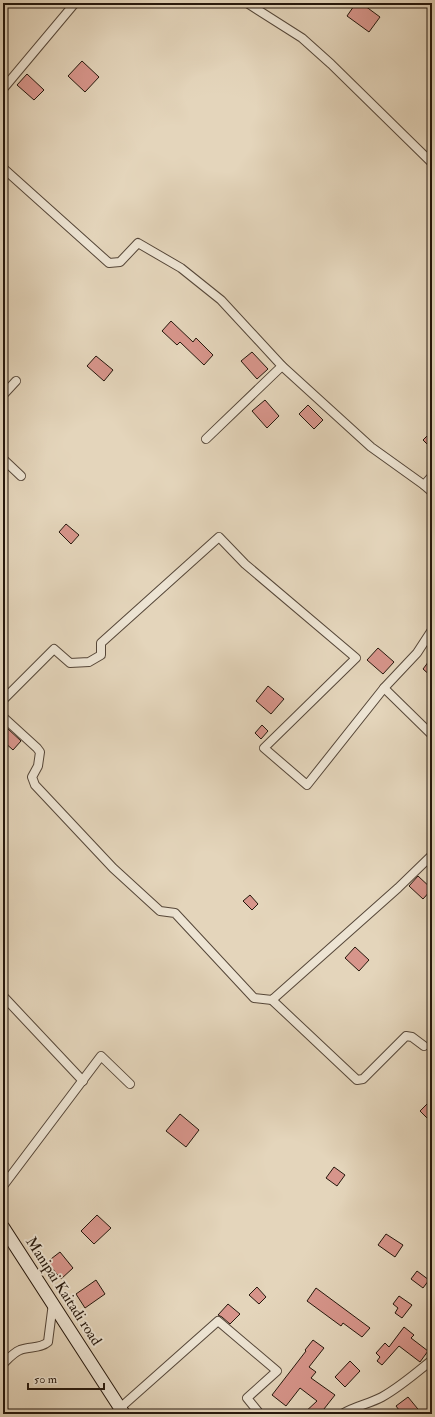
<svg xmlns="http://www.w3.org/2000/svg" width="435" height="1417" font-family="'IM FELL Double Pica',serif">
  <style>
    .building { fill: #d7958b; stroke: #25170c }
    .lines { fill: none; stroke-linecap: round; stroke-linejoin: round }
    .street-casing { stroke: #554638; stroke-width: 10 }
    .secondary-casing { stroke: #25170c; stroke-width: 14 }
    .street { stroke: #ede4d3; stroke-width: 8 }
    .secondary { stroke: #ede4d3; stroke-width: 12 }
    .labels { text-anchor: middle; stroke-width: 4; stroke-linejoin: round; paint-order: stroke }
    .street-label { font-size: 15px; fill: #25170c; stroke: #ede4d3 }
  </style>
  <rect width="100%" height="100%" fill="#e4d5bb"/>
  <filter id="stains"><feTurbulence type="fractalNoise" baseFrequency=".005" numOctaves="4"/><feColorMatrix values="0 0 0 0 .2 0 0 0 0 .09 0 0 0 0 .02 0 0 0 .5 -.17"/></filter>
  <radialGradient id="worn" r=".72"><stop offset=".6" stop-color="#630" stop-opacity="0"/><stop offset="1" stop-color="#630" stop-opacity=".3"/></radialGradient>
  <g class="building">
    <polygon points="356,3 361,3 380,17 369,32 347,16"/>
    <polygon points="82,61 99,77 85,92 68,76"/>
    <polygon points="27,74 44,90 34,100 17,85"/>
    <polygon points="171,321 193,342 196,338 213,355 204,365 180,342 177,345 162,331"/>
    <polygon points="252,352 268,369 257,379 241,361"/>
    <polygon points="96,356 113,370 104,381 87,366"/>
    <polygon points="265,400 279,416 267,428 252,411"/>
    <polygon points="308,405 323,420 314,429 299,414"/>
    <polygon points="432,431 432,449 423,440"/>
    <polygon points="66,524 79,535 71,544 59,532"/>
    <polygon points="378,648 394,662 383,674 367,660"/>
    <polygon points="432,657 432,677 423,669"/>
    <polygon points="268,686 284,699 271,714 256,701"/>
    <polygon points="262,725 268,731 261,739 255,733"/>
    <polygon points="7,728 21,741 13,750 3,741 3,733"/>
    <polygon points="418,876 432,889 423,899 409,886"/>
    <polygon points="250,895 258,904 252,910 243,901"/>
    <polygon points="355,947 369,960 359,971 345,958"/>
    <polygon points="432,1099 432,1123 420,1111"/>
    <polygon points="180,1114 199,1130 186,1147 166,1131"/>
    <polygon points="334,1167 345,1175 337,1186 326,1178"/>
    <polygon points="97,1215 111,1228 94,1244 81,1231"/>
    <polygon points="386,1234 403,1245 395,1257 378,1245"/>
    <polygon points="60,1252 73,1268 61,1279 47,1262"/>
    <polygon points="417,1271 429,1280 423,1288 411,1279"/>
    <polygon points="96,1280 105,1294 85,1308 76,1294"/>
    <polygon points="257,1287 266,1297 259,1304 249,1295"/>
    <polygon points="316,1288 370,1328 362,1337 343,1323 341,1326 307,1301"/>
    <polygon points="399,1296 412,1305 402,1318 395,1313 398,1308 393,1304"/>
    <polygon points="228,1304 240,1314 230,1324 222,1317 218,1315"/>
    <polygon points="404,1327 414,1335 411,1338 428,1351 420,1362 399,1346 382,1365 377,1361 380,1357 376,1353 385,1343 389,1347"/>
    <polygon points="313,1340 324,1348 309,1367 316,1372 311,1378 335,1395 320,1414 303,1414 317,1401 300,1388 286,1406 272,1395 306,1351 305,1350"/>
    <polygon points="350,1361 360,1371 345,1387 335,1377"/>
    <polygon points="408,1397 422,1414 402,1414 396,1406"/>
  </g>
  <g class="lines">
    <g class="street-casing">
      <g id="street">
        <polyline points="247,3 302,38 331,64 432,163"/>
        <polyline points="3,89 75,3"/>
        <polyline points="3,168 109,263 120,262 138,243 181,268 221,300 282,366 371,447 424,485 432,476"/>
        <polyline points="3,395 16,381"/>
        <polyline points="206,439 282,366"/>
        <polyline points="3,459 21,476"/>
        <polyline points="424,485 432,492"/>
        <polyline points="384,688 432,735"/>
        <polyline points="3,700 54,649 70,663 89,662 101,655 101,643 219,537 245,564 356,658 264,748 307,785 384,688 417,653 432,630"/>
        <polyline points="3,717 37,748 40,752 38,766 32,777 35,785 113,868 160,911 175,913 254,998 272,1000 398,888 432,855"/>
        <polyline points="3,996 83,1081"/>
        <polyline points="272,1000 357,1080 363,1079 406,1036 412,1037 424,1046"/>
        <polyline points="3,1186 101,1056 130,1084"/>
        <path d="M3 1364C8 1359 13 1353 20 1350 30 1346 40 1349 48 1342L53 1303"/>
        <polyline points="120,1408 218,1321 277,1371 247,1398 260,1414"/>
        <path d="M342 1414C355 1406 369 1404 382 1397 400 1387 416 1373 432 1360"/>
      </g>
    </g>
    <g class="secondary-casing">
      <polyline id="secondary" points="3,1227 124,1414"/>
    </g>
    <use href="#street" class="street"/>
    <use href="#secondary" class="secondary"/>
  </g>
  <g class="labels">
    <g class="street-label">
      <text transform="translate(64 1291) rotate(57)" y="5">Manipai Kaitadi road</text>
    </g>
  </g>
  <rect width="435" height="1417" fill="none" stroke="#e4d5bb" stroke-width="16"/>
  <rect x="4" y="4" width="427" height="1409" fill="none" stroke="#25170c" stroke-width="2"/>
  <rect x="8" y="8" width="419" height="1401" fill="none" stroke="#25170c"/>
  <path d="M28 1383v6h76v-6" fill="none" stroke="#25170c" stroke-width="2"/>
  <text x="34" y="1383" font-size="12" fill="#25170c" stroke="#ede4d3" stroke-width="3" paint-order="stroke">50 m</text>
  <rect width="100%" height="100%" filter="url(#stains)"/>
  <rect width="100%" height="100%" fill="url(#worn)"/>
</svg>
